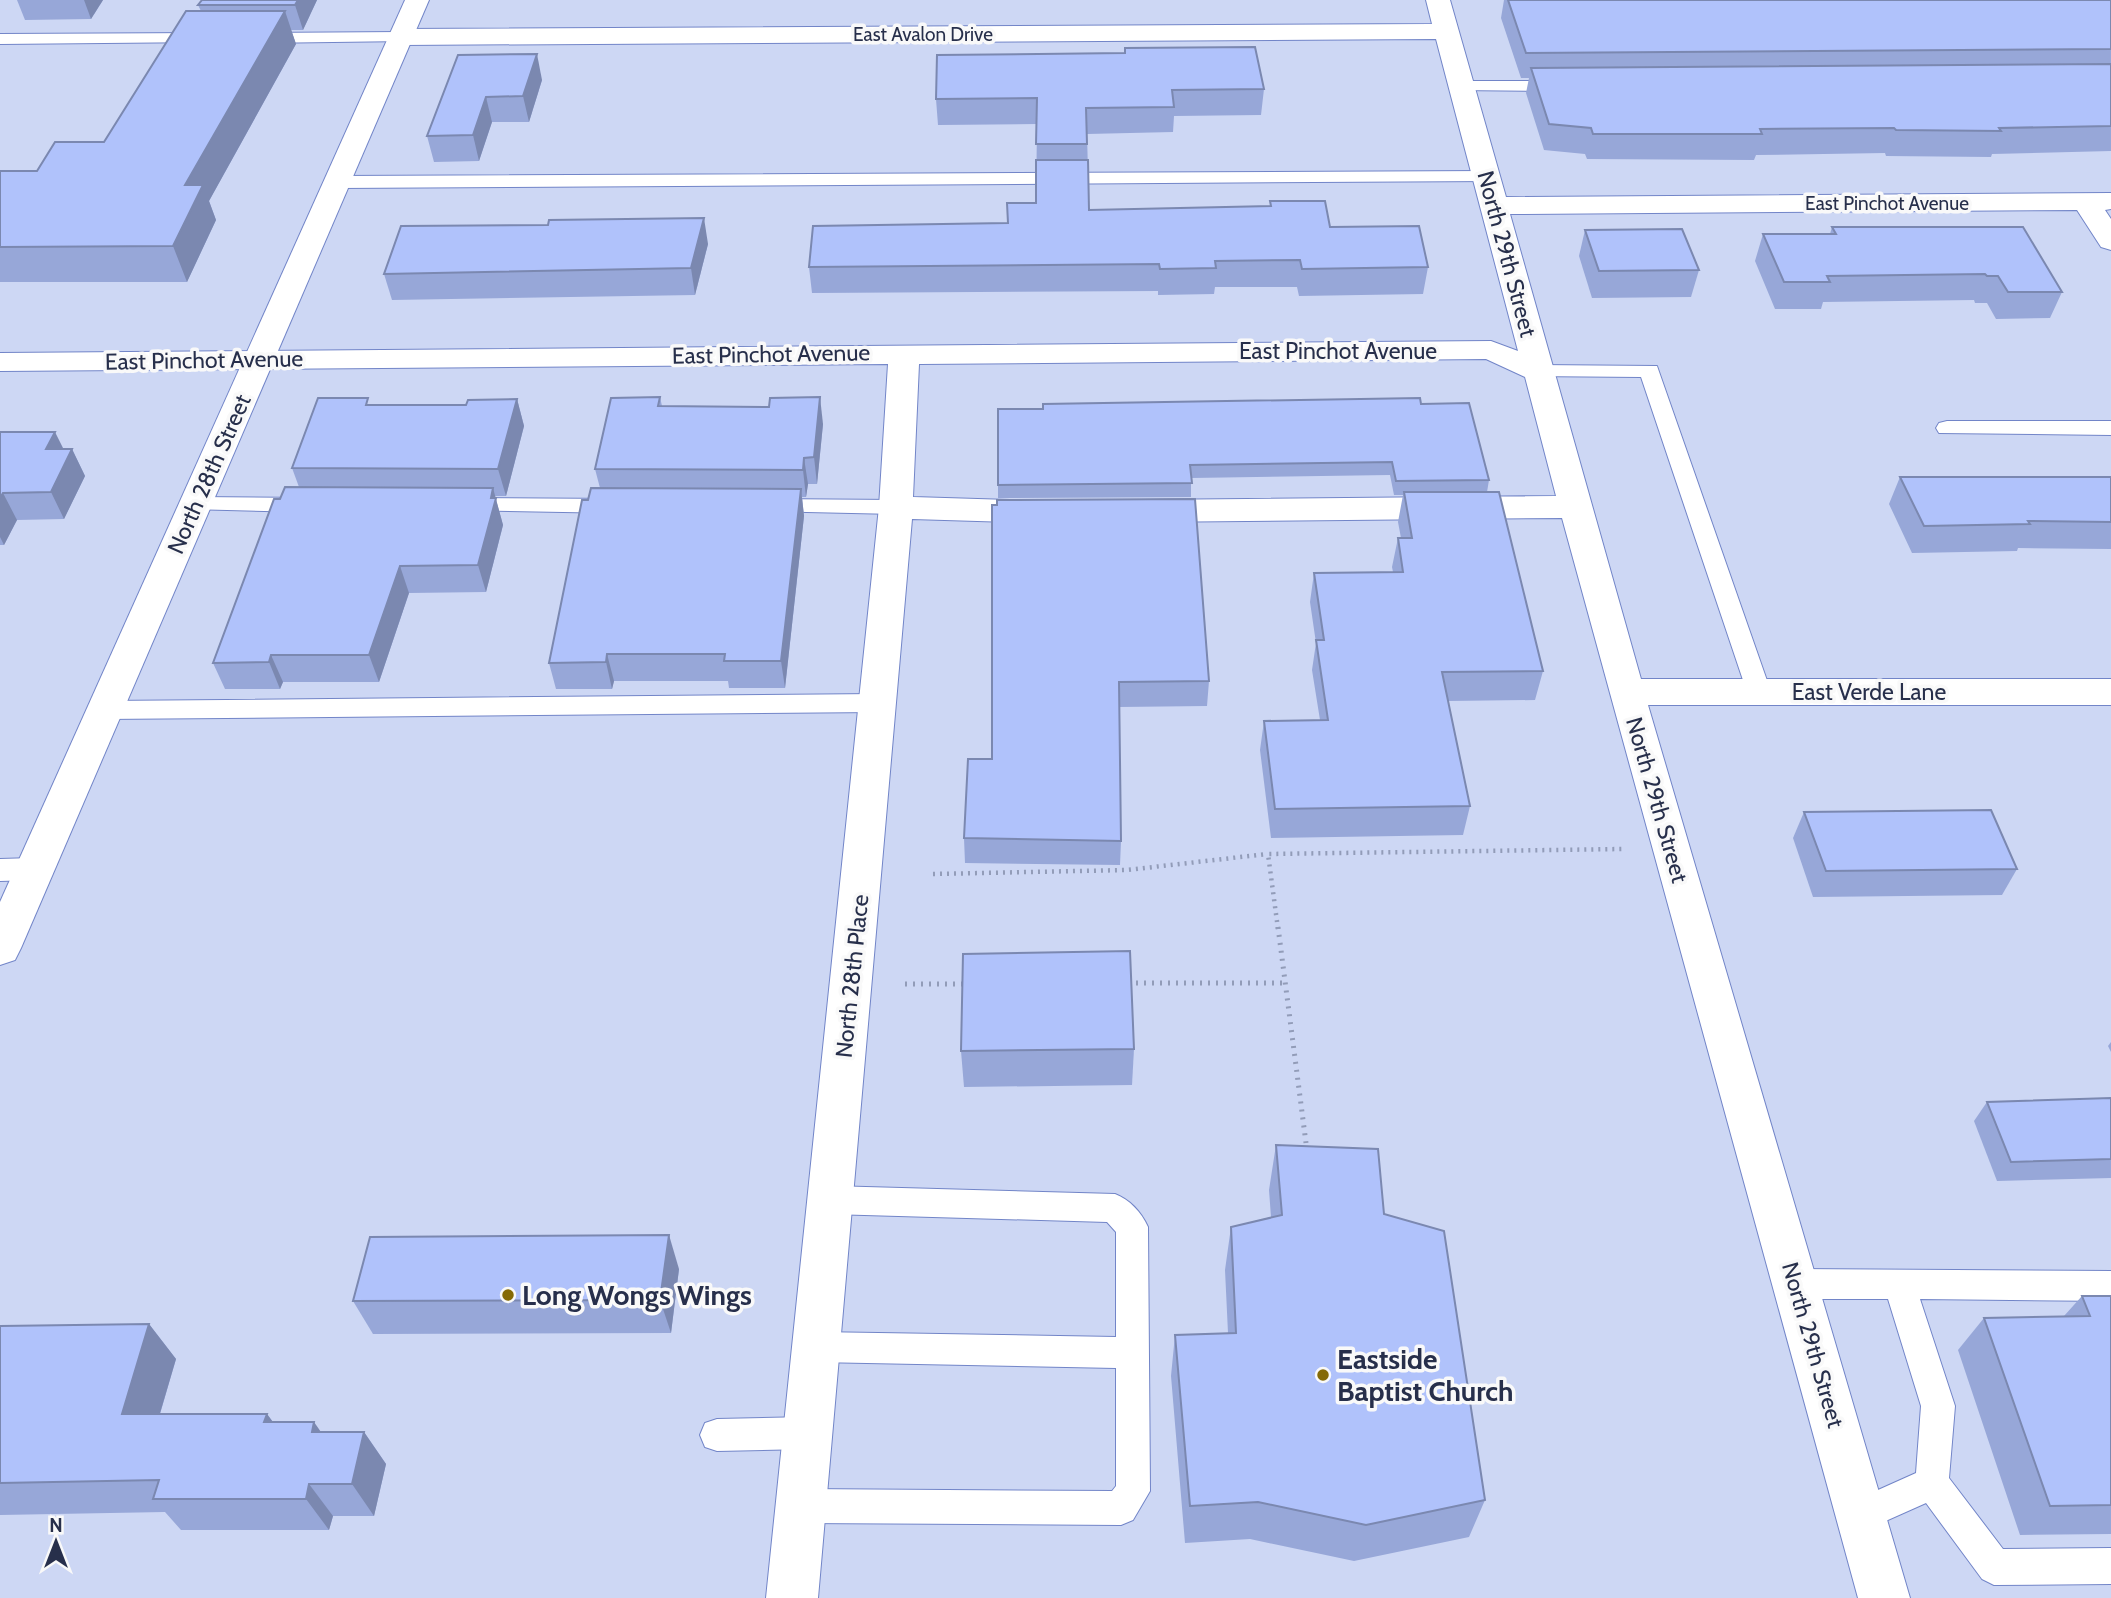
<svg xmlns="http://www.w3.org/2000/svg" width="2111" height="1598" font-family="Cabin,sans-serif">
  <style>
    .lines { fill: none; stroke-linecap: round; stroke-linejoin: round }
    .lane-casing { stroke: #7285c8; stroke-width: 2 }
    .street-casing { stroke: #7285c8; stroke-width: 2 }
    .secondary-casing { stroke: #7285c8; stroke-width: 2 }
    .path-far1 { stroke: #929cb8; stroke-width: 4.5; stroke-dasharray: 2 5; stroke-linecap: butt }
    .path { stroke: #929cb8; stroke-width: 5; stroke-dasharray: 2 6; stroke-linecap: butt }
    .lane { fill: #fff; fill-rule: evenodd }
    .street { fill: #fff; fill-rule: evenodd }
    .secondary { fill: #fff; fill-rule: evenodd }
    .wall { fill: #97a7d8 }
    .shaded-wall { fill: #7b88b0 }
    .building { fill: #b0c2fb; stroke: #7b88b0; stroke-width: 2 }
    .poi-dot { fill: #856a06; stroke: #f9f9f9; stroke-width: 2.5 }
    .labels { text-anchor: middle; stroke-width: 7; stroke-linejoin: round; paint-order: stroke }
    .far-street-label { font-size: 19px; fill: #272f4b; stroke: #f9f9f9 }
    .street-label { font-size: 23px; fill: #272f4b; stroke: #f9f9f9 }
    .near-poi-label { font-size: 28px; font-weight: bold; fill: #272f4b; stroke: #f9f9f9; text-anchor: start }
  </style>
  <rect width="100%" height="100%" fill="#cdd7f4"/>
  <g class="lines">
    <g class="lane-casing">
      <g id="lane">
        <polygon points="401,32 407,33 410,37 407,41 259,43 250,38 259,33"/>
        <polygon points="203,33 212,38 209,42 0,44 0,34"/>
        <polygon points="1463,81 1563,81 1572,86 1563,91 1457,90 1454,86"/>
        <polygon points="1487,171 1496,177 1494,181 339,188 330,182 339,176"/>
        <polygon points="1537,365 1657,366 1771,692 1768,698 1759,701 1750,698 1747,692 1641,377 1529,376 1526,371 1529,366"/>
        <polygon points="1947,421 2111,421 2111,435 1939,433 1936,428 1939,423"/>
        <polygon points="196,497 306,498 314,500 317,505 314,510 306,512 188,509 185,504 188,499"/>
        <polygon points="464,498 618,499 626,501 629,506 626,511 618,513 456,510 453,505 456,500"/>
        <polygon points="768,499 896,500 904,502 907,507 904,512 896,514 760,511 757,506 760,501"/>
        <polygon points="878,694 887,697 891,703 887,709 878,712 104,719 95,716 91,710 95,704 104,701"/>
        <polygon points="33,858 43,862 47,869 43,876 33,880 0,881 0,859"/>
        <path d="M830 1186 1115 1194C1130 1200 1141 1212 1148 1227L1150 1491 1133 1520 1121 1525 801 1523 789 1518 784 1506 789 1494 801 1489 1112 1491 1116 1486V1368L816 1362 804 1358 800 1347 804 1336 816 1332 1116 1337V1232L1107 1222 830 1214 819 1210 815 1200 819 1190Z"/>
        <polygon points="1795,1269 2111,1271 2111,1301 1920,1299 1955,1406 1949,1478 2003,1549 2111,1548 2111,1584 1994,1585 1982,1579 1926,1503 1861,1532 1849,1527 1844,1515 1849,1503 1916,1473 1921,1406 1888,1299 1795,1299 1784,1294 1779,1284 1784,1274"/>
        <polygon points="808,1417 820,1421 825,1433 820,1445 808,1449 717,1451 705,1447 700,1435 705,1423 717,1419"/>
      </g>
    </g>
    <g class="street-casing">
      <polygon id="street" points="1426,0 1450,0 1506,197 2111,193 2111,209 2105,210 2111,219 2111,250 2101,247 2077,210 1510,214 1641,679 2111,679 2111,705 1648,705 1910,1598 1858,1598 1562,518 1143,522 1131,519 1126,511 1131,503 1143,500 1556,496 1525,377 1486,359 919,364 913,497 1044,501 1056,504 1061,512 1056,520 1044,523 912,519 818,1598 766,1598 879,507 888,364 0,371 0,353 1491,341 1518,351 1436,39 401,45 392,42 388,37 392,32 401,29 1432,24"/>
    </g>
    <g class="secondary-casing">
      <polygon id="secondary" points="405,0 429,0 21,948 15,960 0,965 0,902"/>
    </g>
    <g class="path-far1">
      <polyline points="933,874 1127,870 1267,854"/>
      <polyline points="1278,929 1268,854 1622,849"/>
    </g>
    <g class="path">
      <polyline points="1278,927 1306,1143"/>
      <polyline points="1128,983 1284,983"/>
      <polyline points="905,984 969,984"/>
    </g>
    <use href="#lane" class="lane"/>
    <use href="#street" class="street"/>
    <use href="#secondary" class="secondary"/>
  </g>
  <g class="wall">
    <polygon points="17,0 103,0 91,19 25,20"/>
    <polygon points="202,0 317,0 303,30 291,30 296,44 209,201 216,220 187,282 0,282 0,171 37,171 104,142 201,11 198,5"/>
    <polygon points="1504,0 2111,0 2111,151 1992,154 1991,157 1886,156 1885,153 1756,155 1754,160 1587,159 1585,154 1544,150 1526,93 1529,78 1521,78 1501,18"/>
    <polygon points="1125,48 1264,89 1261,115 1174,116 1173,132 1087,134 1089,210 1270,206 1270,201 1428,267 1423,294 1299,296 1297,287 1215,287 1214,294 1158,295 1158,291 812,293 809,267 1008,223 1036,203 1037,124 938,125 936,99 1125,53"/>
    <polygon points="458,55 542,80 529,122 492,122 479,161 434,162 427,136"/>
    <polygon points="548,225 708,244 695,295 392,300 384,274"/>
    <polygon points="1832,227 2062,292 2050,318 1996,319 1987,303 1975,303 1974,300 1823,302 1821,309 1775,309 1755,261 1763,234 1830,234"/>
    <polygon points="1585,230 1699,270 1691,297 1592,298 1579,256"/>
    <polygon points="660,397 662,406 823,424 817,484 808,484 806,497 802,497 804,516 785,688 729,688 728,681 614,681 612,689 556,689 549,663 588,500 600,488 595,469"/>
    <polygon points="517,399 524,426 506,496 495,496 503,525 486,592 409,593 379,682 283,682 280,689 225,689 213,663 280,499 299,487 292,468 370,405 466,405"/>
    <polygon points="1421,404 1489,480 1487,492 1543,671 1535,700 1448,701 1470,806 1463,835 1271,838 1260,750 1264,721 1320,720 1312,670 1316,643 1310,602 1314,573 1393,572 1392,567 1398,538 1401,538 1398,522 1403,495 1394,495 1390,475 1191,478 1191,497 998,498 998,409"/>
    <polygon points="0,432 63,449 72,449 85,476 64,519 17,520 4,545 0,545"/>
    <polygon points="1900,477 2111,477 2111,549 2018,548 2017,551 1912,553 1889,504"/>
    <polygon points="992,505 1209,681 1207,706 1119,707 1121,841 1120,865 965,863 964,838 992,759"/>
    <polygon points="1804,812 2017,869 2002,895 1813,897 1793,838"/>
    <polygon points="2111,1042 2111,1052 2108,1046"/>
    <polygon points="1134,1049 1132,1085 964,1087 961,1051"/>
    <polygon points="2111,1098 2111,1178 1997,1181 1974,1121 1987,1102"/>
    <polygon points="1276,1145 1384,1214 1485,1500 1469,1537 1354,1561 1250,1539 1185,1543 1171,1376 1175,1335 1228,1333 1225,1270 1231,1227 1271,1217 1269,1190"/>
    <polygon points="679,1269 671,1333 373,1334 353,1301"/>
    <polygon points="2082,1296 2111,1296 2111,1534 2020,1535 1958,1350 1984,1318 2064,1316"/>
    <polygon points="149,1324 176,1359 160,1414 267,1414 273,1422 320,1432 364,1432 386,1464 374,1516 333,1516 329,1530 181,1530 165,1512 0,1515 0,1326"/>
  </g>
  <g class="shaded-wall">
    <polygon points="84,0 103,0 91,19"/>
    <polygon points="298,0 317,0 303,30 295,5"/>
    <polygon points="285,11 296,44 209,201 216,220 187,282 173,246 185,185"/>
    <polygon points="537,54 542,80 529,122 523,96"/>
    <polygon points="486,97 492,122 479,161 473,135"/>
    <polygon points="704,218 708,244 695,295 691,268"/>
    <polygon points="820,397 823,424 817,484 814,457"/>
    <polygon points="517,399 524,426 506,496 498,469"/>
    <polygon points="55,432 68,458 72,449 85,476 64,519 51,492 46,449"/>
    <polygon points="804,458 808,484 806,497 803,470"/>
    <polygon points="493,488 503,525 486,592 478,565"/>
    <polygon points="801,489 804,516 785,688 781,661"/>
    <polygon points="3,493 17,520 4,545 0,537 0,498"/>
    <polygon points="400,566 409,593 379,682 369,655"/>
    <polygon points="607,654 614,681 612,689 606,662"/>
    <polygon points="271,655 283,682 280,689 269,662"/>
    <polygon points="669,1235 679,1269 671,1333 660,1300"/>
    <polygon points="149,1324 176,1359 150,1447 122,1414"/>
    <polygon points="267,1414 291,1447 264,1422"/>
    <polygon points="314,1422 337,1455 312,1432"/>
    <polygon points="364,1432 386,1464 374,1516 352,1484"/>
    <polygon points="309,1484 333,1516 329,1530 306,1499"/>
  </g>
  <g class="building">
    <polygon points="202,0 298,0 295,5 198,5"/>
    <polygon points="1508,0 2111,0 2111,49 1526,53"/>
    <polygon points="186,11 285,11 185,185 203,185 173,246 0,247 0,171 37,171 55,142 104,142"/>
    <polygon points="1255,47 1264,89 1172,90 1174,107 1086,108 1087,144 1036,144 1037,98 936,99 937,55 1125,53 1125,48"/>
    <polygon points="537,54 523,96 486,97 473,135 427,136 458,55"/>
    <polygon points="2111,64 2111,126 1999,128 2001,131 1896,130 1894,128 1760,129 1762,134 1593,134 1591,128 1549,124 1531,68"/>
    <polygon points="1036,160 1088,160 1089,210 1271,206 1270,201 1325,201 1330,227 1419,226 1428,267 1302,269 1300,260 1215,261 1216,268 1160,269 1159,264 809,267 813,226 1008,223 1007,203 1036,203"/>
    <polygon points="704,218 691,268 384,274 401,226 548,225 549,220"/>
    <polygon points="1832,227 2023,227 2062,292 2008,292 1998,276 1987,276 1985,274 1827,276 1830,282 1784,282 1763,234 1836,234"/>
    <polygon points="1682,229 1699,270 1599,271 1585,230"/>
    <polygon points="660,397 658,406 769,407 770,398 820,397 814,457 804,458 803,470 595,469 611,398"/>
    <polygon points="318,398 368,398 366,405 466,405 468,400 517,399 498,469 292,468"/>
    <polygon points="1420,398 1421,404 1469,403 1489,480 1396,481 1392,462 1190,465 1192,483 998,485 998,409 1043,409 1043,404"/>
    <polygon points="0,432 55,432 46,449 72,449 51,492 3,493 0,498"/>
    <polygon points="1900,477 2111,477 2111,522 2028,521 2030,524 1924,526"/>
    <polygon points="285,487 493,488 491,498 496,498 478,565 400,566 369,655 271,655 269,662 213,663 274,499 280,499"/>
    <polygon points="591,488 801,489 781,661 724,661 725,654 607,654 606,662 549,663 582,500 588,500"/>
    <polygon points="1404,492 1499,492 1543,671 1442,672 1470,806 1275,809 1264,721 1328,720 1316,640 1324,640 1314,573 1403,572 1398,538 1412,538"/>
    <polygon points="1195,499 1209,681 1119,682 1121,841 964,838 968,759 992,759 992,505 997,505 997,500"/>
    <polygon points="1991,810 2017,869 1826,871 1804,812"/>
    <polygon points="1130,951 1134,1049 961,1051 963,954"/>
    <polygon points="2111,1098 2111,1159 2011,1162 1987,1102"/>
    <polygon points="1276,1145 1378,1149 1384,1214 1444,1231 1485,1500 1366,1525 1258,1502 1190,1506 1175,1335 1236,1333 1231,1227 1282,1215"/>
    <polygon points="669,1235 660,1300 353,1301 370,1237"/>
    <polygon points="2082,1296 2111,1296 2111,1505 2050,1506 1984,1318 2090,1316"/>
    <polygon points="149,1324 122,1414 267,1414 264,1422 314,1422 312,1432 364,1432 352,1484 309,1484 306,1499 153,1499 159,1480 0,1483 0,1326"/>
  </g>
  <g class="poi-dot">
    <circle cx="508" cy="1295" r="7"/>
    <circle cx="1323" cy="1375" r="7"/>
  </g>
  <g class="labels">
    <g class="far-street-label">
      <text x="923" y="41">East Avalon Drive</text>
      <text x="1887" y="210">East Pinchot Avenue</text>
    </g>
    <g class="street-label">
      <text transform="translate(1507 254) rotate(75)" y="8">North 29th Street</text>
      <text x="1338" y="359">East Pinchot Avenue</text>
      <text transform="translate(771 354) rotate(-1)" y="8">East Pinchot Avenue</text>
      <text transform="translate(204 360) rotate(-1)" y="8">East Pinchot Avenue</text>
      <text transform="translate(209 474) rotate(-66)" y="8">North 28th Street</text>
      <text x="1869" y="700">East Verde Lane</text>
      <text transform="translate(1657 800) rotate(74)" y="8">North 29th Street</text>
      <text transform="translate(852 976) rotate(-84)" y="8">North 28th Place</text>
      <text transform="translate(1813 1345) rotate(74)" y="8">North 29th Street</text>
    </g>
    <g class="near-poi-label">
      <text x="522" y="1305">Long Wongs Wings</text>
      <text x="1337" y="1369">Eastside<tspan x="1337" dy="32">Baptist Church</tspan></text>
    </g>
  </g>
  <g transform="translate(56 1542)" stroke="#f9f9f9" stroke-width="5" paint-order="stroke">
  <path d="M0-5L12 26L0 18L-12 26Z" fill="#272f4b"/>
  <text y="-10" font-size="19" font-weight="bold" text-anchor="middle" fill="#272f4b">N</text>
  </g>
</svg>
